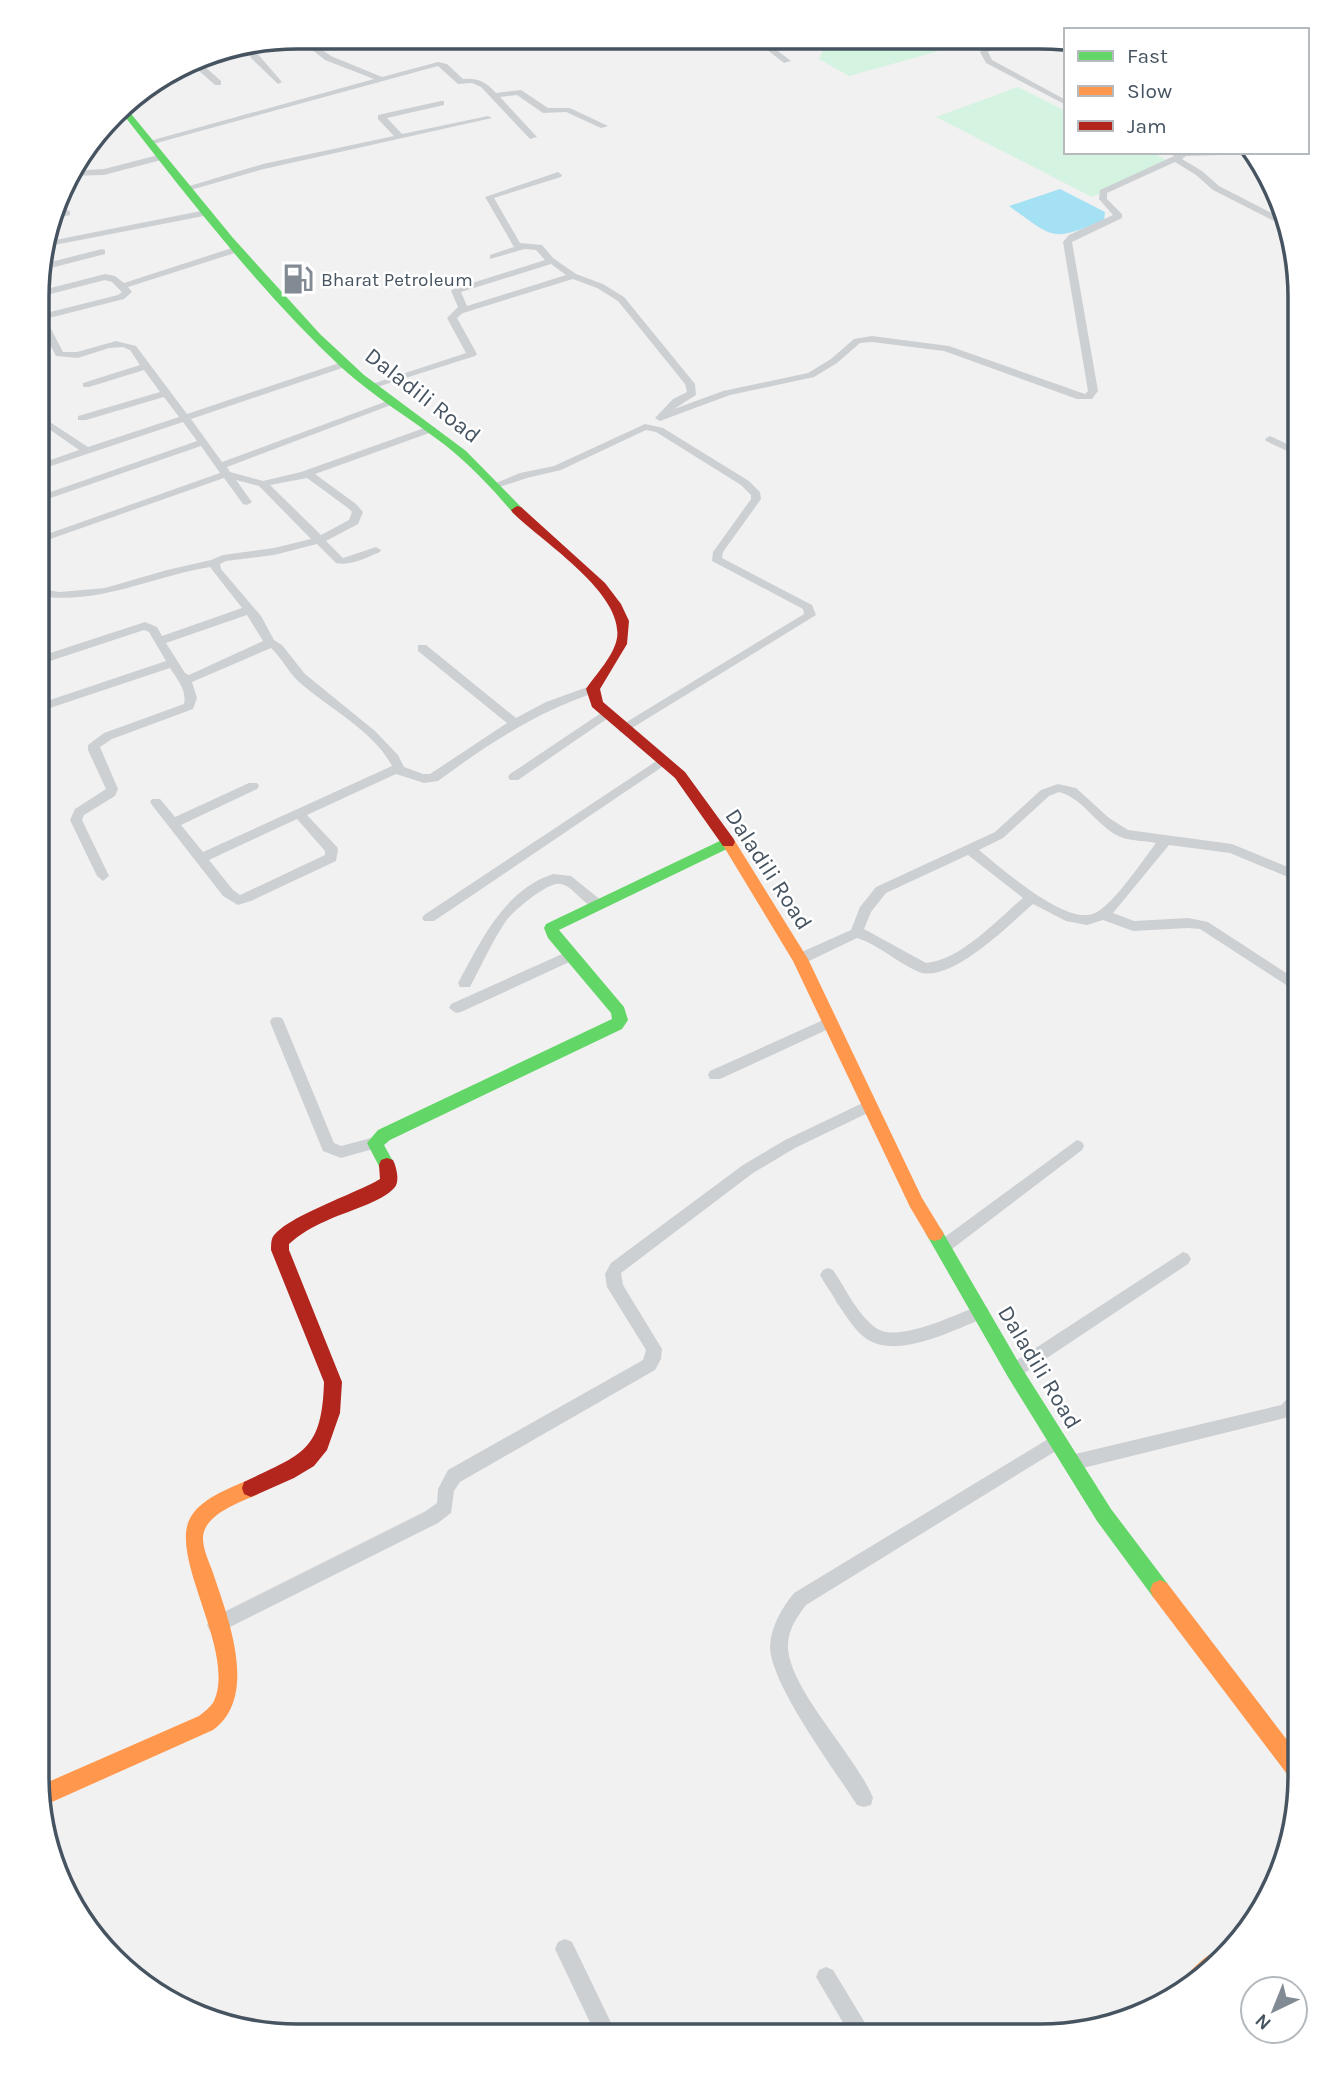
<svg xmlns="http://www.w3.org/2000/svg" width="1337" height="2073" font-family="Karla,sans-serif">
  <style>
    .green { fill: #d4f3e0 }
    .water { fill: #a5e1f4 }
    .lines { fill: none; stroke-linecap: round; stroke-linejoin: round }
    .street { fill: #cdd0d3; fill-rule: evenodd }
    .fast { fill: #63d668; fill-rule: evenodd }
    .slow { fill: #ff974d; fill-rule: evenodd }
    .jam { fill: #b3261e; fill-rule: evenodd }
    .labels { text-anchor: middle; stroke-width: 5; stroke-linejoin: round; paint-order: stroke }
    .far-poi-label { font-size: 19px; fill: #465360; stroke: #fff; text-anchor: start }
    .street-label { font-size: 23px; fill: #465360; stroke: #fff }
    .rim { fill: none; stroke: #465360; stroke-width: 3.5 }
  </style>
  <rect width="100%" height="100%" fill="#f2f1f1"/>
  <g class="green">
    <polygon points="828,38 982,39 849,76 819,59"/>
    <polygon points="1018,87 1066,111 1066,152 1151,152 1168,161 1092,197 936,117"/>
  </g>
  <path class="water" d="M1060 189 1105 212 1104 221C1050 241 1056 240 1009 206Z"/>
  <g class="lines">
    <g class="street">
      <polygon points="752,38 761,38 791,61 784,63"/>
      <polygon points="993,39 1023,39 996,44 988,52 992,60 1066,100 1066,105 986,63 980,52"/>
      <path d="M308 40 331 56 382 77 438 62 447 64 463 79C478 78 486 82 496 93L521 90 548 108H570L608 126 601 128 566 112 543 113 517 95 500 97 537 137 530 139 481 87 472 83 458 84 438 66 153 144 146 142 374 79 325 60 306 45 256 52 282 82 278 84 251 58 248 50Z"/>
      <polygon points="195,58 221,81 221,85 215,85 189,62"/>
      <polygon points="441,101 444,101 444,105 387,118 402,134 488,116 492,118 264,169 187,191 183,188 263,164 394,136 378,119 378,115"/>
      <path d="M1172 152H1225L1221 155 1186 156 1182 159 1202 171 1219 186 1285 220 1286 227 1213 190 1196 175 1175 162 1107 193V199L1122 214V218L1072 242 1098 391 1092 399H1077L944 351 872 342 860 343 837 363 814 377 730 395 660 421 655 418 673 399 687 392 685 384 618 301 597 288 573 279 463 313 457 318 477 354 475 356 374 388 366 386 466 353 447 318 458 307 451 291 453 289 545 260 536 250 525 249 490 259V255L514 247 485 197 558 172 562 175 561 177 494 198 520 243 542 245 553 258 576 274 603 284 624 297 695 384 696 395 674 409 723 391 808 373 831 359 854 339 872 336 949 346 1085 394 1088 391 1063 242 1069 235 1113 215 1099 199 1100 190 1174 156 1171 154ZM551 264 566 275 467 306 461 292Z"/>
      <polygon points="162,154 165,155 165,159 104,175 68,176 71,171 104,169"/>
      <polygon points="67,210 70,211 70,215 53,219 54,213"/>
      <polygon points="206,210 210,213 209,215 44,247 45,242"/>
      <path d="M235 247 238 248V252L128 287 132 292 124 299 49 318 48 323 63 352H77L116 341 136 346 187 414 342 362H348V366L191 419 222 462 390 400 399 402 227 467 230 472 263 481 301 472 427 427H435V431L315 474 356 504 363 512 358 524 326 541 343 558 376 547 381 550 380 552C365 558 352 566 336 563L317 544 274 555 226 561 220 564 221 569 261 616 274 640 282 645 305 674 375 731 398 755 404 767 423 774H430L507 723 418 651V645H426L516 718 546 702 593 685 599 689 597 692C538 711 488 744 438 781L424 783 396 774 307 815 337 847 338 850 336 861 251 901 238 905 223 896 152 805 150 802 152 799H160L175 817 249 783H257L259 786 257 789 181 825 203 852 392 766C375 732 327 707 299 682 288 672 282 658 271 648L192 682 197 698 193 709 112 739 100 747 118 789 115 796 84 815 82 820 109 876 103 881 97 876 70 820 75 809 106 789 88 750V745L104 733 184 704C187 690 177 679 170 668L38 712V704L166 661 149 632 144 630 38 665V657L145 622 157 627 162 636 242 608 210 567C150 577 101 605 38 596V589L60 592 105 588 167 570 211 560 223 555 274 548 311 539 259 486 236 480 252 502 247 505 243 504 224 478 39 543V537L220 473 201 446 39 502V496L197 441 183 422 39 470V464L79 450 39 422V415L88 447 179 417 164 397 86 420H78V416L160 392 144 370 89 387H83V383L140 365 130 350 123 347 109 348 78 358 56 356 39 324 42 314 118 295 122 292 112 282 105 280 39 297V291L105 274 115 276 124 283ZM307 478 348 508 352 512 349 520 321 535 270 485ZM247 615 263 641 189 675 185 673 166 643ZM297 819 325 851V855L240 895 233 890 209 860Z"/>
      <polygon points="102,249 105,250 105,254 39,271 39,265"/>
      <polygon points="645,424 663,428 749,481 760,492 761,499 723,552 722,558 812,605 816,615 624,733 620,732 618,729 620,726 804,614 803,609 712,561 713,552 751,499 751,495 741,485 656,432 646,430 561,470 527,478 496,488 491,485 520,473 554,466"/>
      <polygon points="1270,436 1300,450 1300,457 1266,441 1265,439"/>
      <polygon points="607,709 611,710 611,716 518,780 510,780 508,777 510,774"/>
      <polygon points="664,756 668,757 670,760 668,763 434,921 424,921 422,918 424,915"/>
      <path d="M1058 784 1076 788 1109 818 1128 830 1232 844 1300 872V882L1230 853 1169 845 1113 913 1134 921 1188 918 1208 922 1300 982V994L1200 929 1188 928 1133 931 1103 920 1087 925 1066 921 1033 904C1011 923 951 984 919 972 898 963 879 945 857 938L805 963H795L793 959 795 955 851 930 860 907 876 887 995 832 1041 790ZM1059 792C1084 798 1098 829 1123 838 1133 841 1146 841 1156 843 1143 860 1114 904 1095 913 1067 927 1000 867 979 850L1003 838 1049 796ZM968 855 1023 898C997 920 961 960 926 963L864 929 871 912 886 893Z"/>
      <path d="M553 874 571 876 602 901 604 904 602 907C585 911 576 887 561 884 549 881 519 907 511 915 498 929 480 969 470 987H460L458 983C481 941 504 890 553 874Z"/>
      <polygon points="571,950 576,951 578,955 576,959 461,1012 456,1013 449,1008 451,1004"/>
      <polygon points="277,1017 282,1018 284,1022 334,1143 341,1146 375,1137 380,1139 382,1143 380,1147 341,1158 323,1151 270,1022 272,1018"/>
      <polygon points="830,1017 835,1018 837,1022 835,1026 720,1079 710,1079 708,1075 710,1071"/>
      <polygon points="869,1100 874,1102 876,1106 874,1110 795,1148 753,1173 621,1273 623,1285 662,1349 661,1359 655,1370 460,1482 454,1491 451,1513 438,1523 216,1634 210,1631 207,1625 210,1619 426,1511 437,1503 438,1489 448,1470 643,1360 646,1350 607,1287 605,1274 611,1263 743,1165 785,1140"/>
      <polygon points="1077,1140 1082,1142 1084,1146 1082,1150 948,1252 943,1254 938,1252 935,1247 938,1242"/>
      <polygon points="1183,1252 1188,1254 1191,1259 1188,1264 1020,1376 1014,1378 1008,1376 1006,1371 1008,1366"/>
      <path d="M828 1268 833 1270C846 1289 857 1314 876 1328 898 1344 958 1313 981 1305L987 1307 989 1312 987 1317C955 1329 895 1362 864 1337 853 1328 845 1314 837 1303 832 1293 825 1285 820 1275L823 1270Z"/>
      <path d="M1300 1385V1408L1285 1418 1071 1471 1065 1468 1063 1463 1065 1458 1071 1455 1281 1405C1289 1399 1291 1388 1300 1385Z"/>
      <path d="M1058 1433 1064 1436 1066 1441 1064 1446 806 1605C797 1617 789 1628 788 1644 786 1686 856 1755 873 1798L871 1805 864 1807 857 1805C835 1770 770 1684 770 1646 771 1626 782 1608 794 1593Z"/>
      <polygon points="565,1939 572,1942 617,2035 596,2035 555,1949 558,1942"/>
      <polygon points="826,1967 833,1970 873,2036 851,2036 816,1977 819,1970"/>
    </g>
    <g class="fast">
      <path d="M123 104 233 238 320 334 364 375 466 451 521 507V513H513C492 488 470 465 445 445 411 419 374 397 342 368 259 290 189 199 119 109Z"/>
      <polygon points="726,838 733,843 731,847 559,930 624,1007 628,1020 622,1029 390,1140 384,1145 395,1165 393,1170 387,1172 381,1170 367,1143 378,1130 612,1019 611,1013 548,938 544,928 546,924"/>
      <polygon points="935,1227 941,1229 1020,1365 1111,1509 1167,1583 1170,1590 1167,1597 1160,1600 1153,1597 1097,1521 1008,1377 929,1239 926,1234 929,1229"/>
    </g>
    <g class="slow">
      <polygon points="728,837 733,838 808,959 922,1198 944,1234 941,1239 935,1241 929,1239 910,1207 793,961 721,842"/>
      <path d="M251 1479 258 1482 260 1488 258 1494C241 1502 213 1511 205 1529 199 1541 208 1559 212 1570 227 1615 260 1696 213 1730L43 1806 39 1786 199 1716C204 1712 211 1707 214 1701 237 1650 165 1553 192 1515 204 1497 232 1487 251 1479Z"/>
      <polygon points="1160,1580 1167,1583 1300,1757 1300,1785 1293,1782 1153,1597 1150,1590 1153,1583"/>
      <path d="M1223 1947 1231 1950 1199 1982 1182 1992 1180 1987C1186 1972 1208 1953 1223 1947Z"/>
    </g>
    <g class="jam">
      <path d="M517 506 521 507 605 583 621 604 629 621 627 644 600 689 603 702 685 772 733 838 735 842 733 846H723L675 778 592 707 586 689C596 674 614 656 617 638 624 593 541 541 513 513L511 510Z"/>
      <path d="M387 1158 393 1160C396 1166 400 1180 395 1187 383 1202 344 1212 326 1221 312 1227 300 1234 289 1244V1250L342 1382 340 1413 327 1450 314 1466 294 1478 251 1497 244 1494 242 1488 244 1482C301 1454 322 1453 324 1382L271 1250C271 1247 271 1242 272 1239 281 1218 358 1193 380 1179L379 1165 381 1160Z"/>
    </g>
  </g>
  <defs>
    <g id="fuel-bare" transform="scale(2.415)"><path d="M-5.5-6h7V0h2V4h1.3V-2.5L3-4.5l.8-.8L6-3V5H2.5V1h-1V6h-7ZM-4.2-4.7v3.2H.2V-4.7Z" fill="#828a93" stroke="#fff" stroke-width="2.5" paint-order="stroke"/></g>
  </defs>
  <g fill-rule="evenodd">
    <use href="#fuel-bare" x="298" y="279"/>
  </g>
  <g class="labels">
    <g class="far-poi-label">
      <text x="321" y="286">Bharat Petroleum</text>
    </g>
    <g class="street-label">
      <text transform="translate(423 395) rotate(38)" y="8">Daladili Road</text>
      <text transform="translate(769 869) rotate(57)" y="8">Daladili Road</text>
      <text transform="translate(1040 1367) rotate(59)" y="8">Daladili Road</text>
    </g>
  </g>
  <path d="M0 0H1337V2073H0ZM297 49H1040A248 248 0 0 1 1288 297V1776A248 248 0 0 1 1040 2024H297A248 248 0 0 1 49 1776V297A248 248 0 0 1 297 49Z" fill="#fff" fill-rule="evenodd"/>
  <path class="rim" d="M297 49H1040A248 248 0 0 1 1288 297V1776A248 248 0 0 1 1040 2024H297A248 248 0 0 1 49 1776V297A248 248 0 0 1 297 49Z"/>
  <rect x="1064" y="28" width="245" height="126" fill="#ffffff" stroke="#b5babf" stroke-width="2"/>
  <rect x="1078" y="51" width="35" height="10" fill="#63d668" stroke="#b5babf" stroke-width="2"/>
  <text x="1127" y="63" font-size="21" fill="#465360">Fast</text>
  <rect x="1078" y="86" width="35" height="10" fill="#ff974d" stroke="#b5babf" stroke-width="2"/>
  <text x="1127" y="98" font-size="21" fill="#465360">Slow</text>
  <rect x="1078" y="121" width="35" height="10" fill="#b3261e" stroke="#b5babf" stroke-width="2"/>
  <text x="1127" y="133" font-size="21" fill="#465360">Jam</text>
  <g transform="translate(1274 2010) rotate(223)"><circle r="33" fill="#ffffff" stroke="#b5babf" stroke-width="2"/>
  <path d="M0-5L12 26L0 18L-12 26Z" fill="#828a93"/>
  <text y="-10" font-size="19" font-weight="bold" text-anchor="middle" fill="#465360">N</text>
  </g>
</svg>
